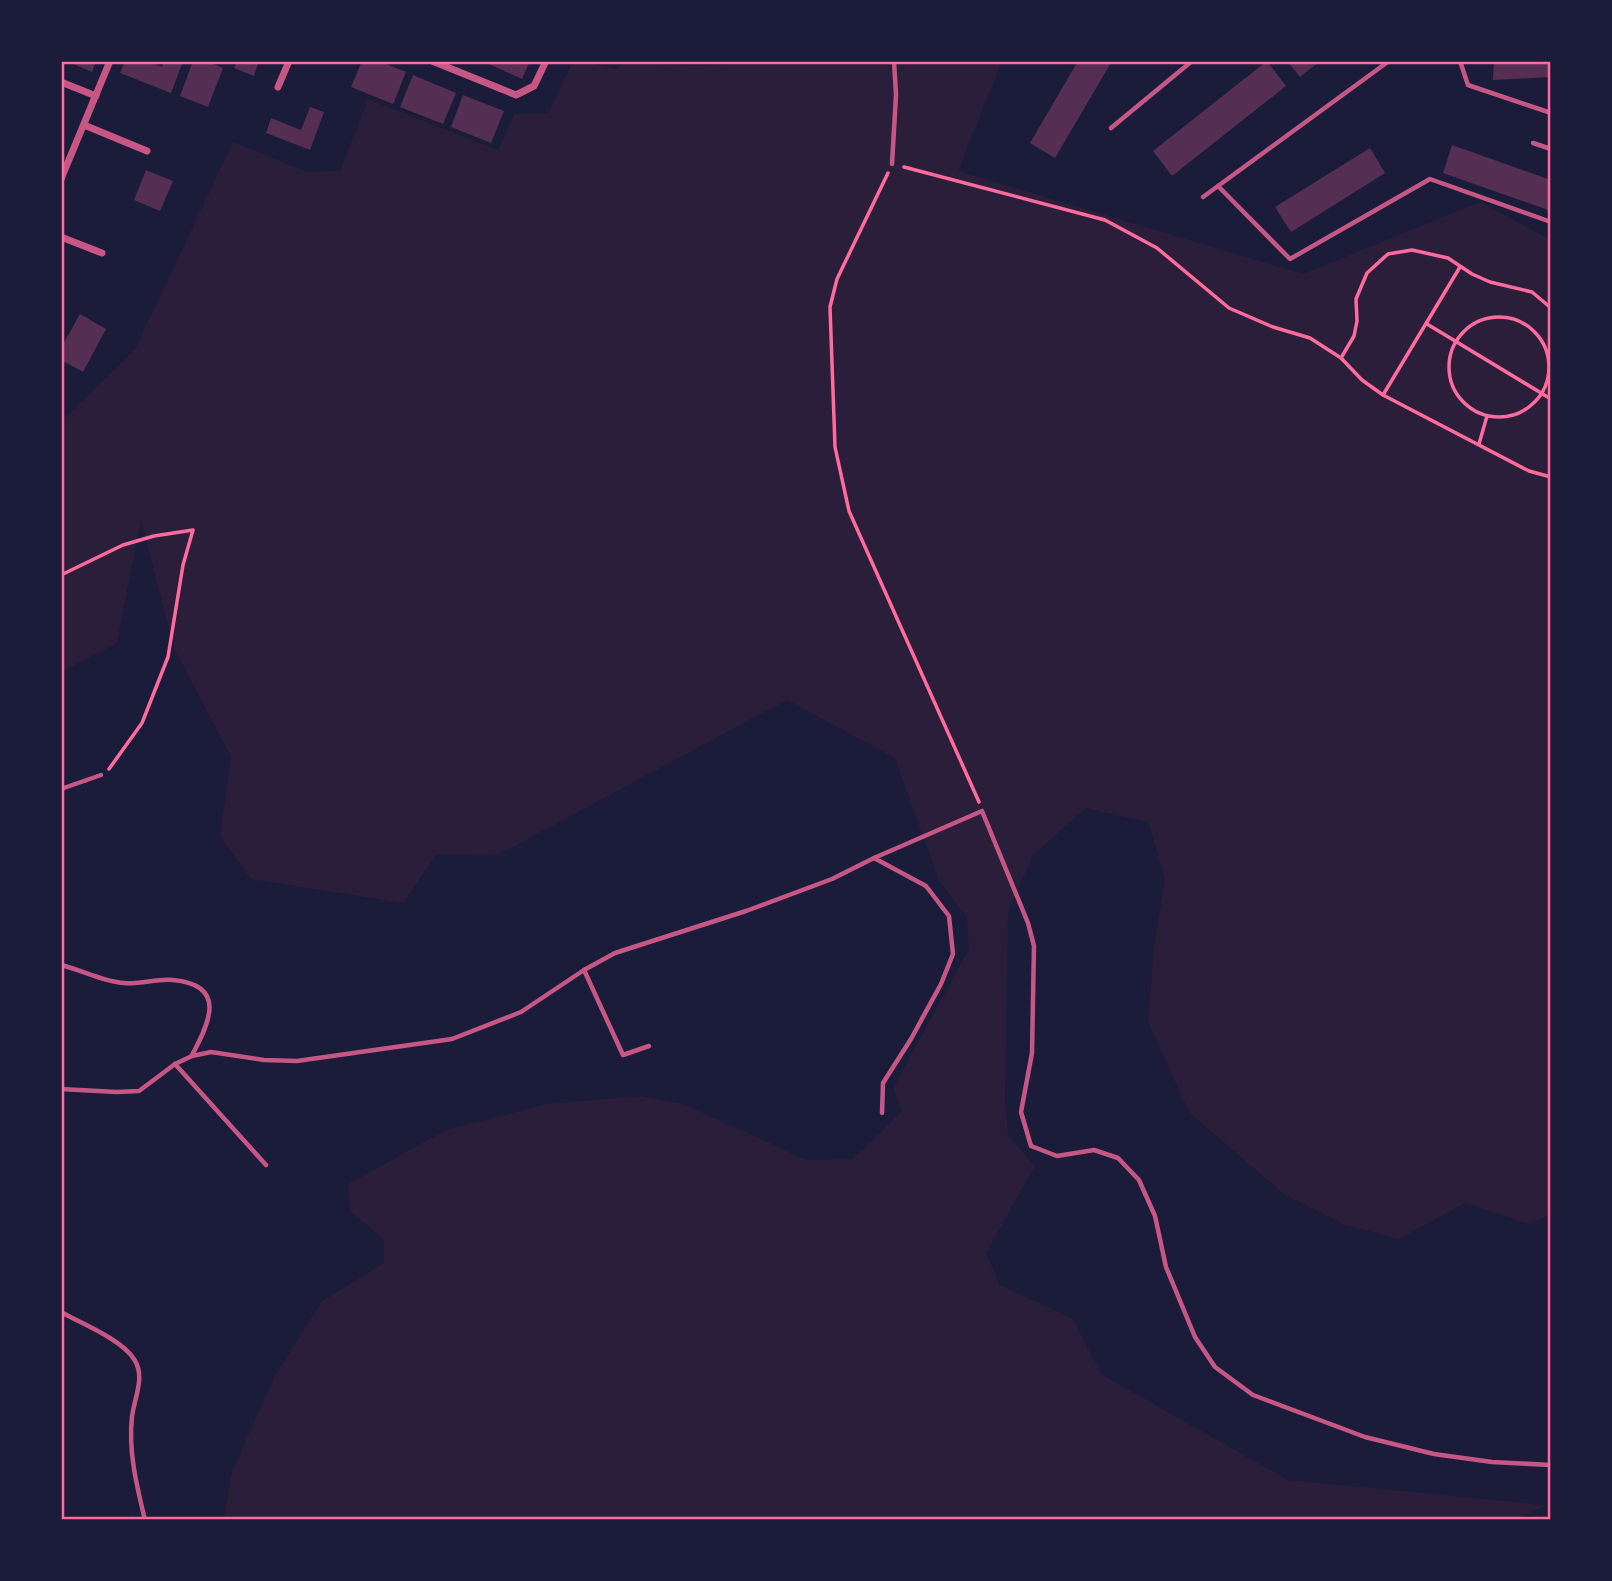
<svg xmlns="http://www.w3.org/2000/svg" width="1612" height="1581" font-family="Figtree,sans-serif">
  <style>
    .green { fill: #2a1e3b }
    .building { fill: #542f53 }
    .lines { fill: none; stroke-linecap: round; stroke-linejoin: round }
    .path { stroke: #ff6b9d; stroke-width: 3.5 }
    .service { stroke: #c65784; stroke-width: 4.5 }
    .minor { stroke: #c65784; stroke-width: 7 }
    .neatline { fill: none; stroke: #ff6b9d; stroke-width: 2.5 }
  </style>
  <rect width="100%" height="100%" fill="#1b1b3a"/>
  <polygon class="green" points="776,61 1002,61 958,171 1303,274 1480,202 1551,240 1551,1214 1530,1224 1465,1203 1399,1239 1345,1225 1285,1195 1189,1112 1148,1022 1154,947 1165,878 1148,822 1086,808 1033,855 1008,912 1005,1101 1008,1135 1035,1166 986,1253 1000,1285 1073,1319 1101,1374 1288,1480 1547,1505 1515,1520 224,1520 232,1472 274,1377 322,1301 384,1263 384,1239 350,1211 348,1184 446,1130 547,1104 640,1096 684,1104 807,1160 853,1159 902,1111 893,1088 969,949 967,917 939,881 895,758 787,700 498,855 437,854 403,903 251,879 220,836 231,757 174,648 141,520 117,643 61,672 61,419 68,415 135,349 233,142 307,172 340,171 368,99 498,150 514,114 548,114 571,65 585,62 617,69 623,62 698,66"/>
  <g class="building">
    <polygon points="67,61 96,61 92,72"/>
    <polygon points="125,61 147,61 162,67 164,61 182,64 171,93 120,73"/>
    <polygon points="193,61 206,61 223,68 208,107 180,96"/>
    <polygon points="237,61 259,61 254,76 234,68"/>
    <polygon points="362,61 379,61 406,72 393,104 351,87"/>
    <polygon points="482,61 530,61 522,79"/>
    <polygon points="1078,61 1112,61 1055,158 1030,143"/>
    <polygon points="1267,61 1286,86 1172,176 1153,151"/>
    <polygon points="1287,61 1320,61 1300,77"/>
    <polygon points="1494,61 1551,61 1551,77 1493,80"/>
    <polygon points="413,75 456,93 443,124 400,107"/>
    <polygon points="463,95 504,111 491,143 451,127"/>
    <polygon points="310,107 324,112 310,150 266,133 271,118 301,130"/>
    <polygon points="1452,145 1551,180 1551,211 1443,173"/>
    <polygon points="1370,148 1385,173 1291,232 1275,207"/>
    <polygon points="146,170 173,181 160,211 134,200"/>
    <polygon points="80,314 106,329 83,372 61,360 61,348"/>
  </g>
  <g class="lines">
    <g class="path">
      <polyline points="904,167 1105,220 1157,248 1229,308 1273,327 1310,338 1341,358 1362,380 1383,395 1529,471 1551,477"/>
      <polyline points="888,173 837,279 830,307 835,447 849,511 979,802"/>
      <circle cx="1499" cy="367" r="50"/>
      <polyline points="1427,324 1551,399"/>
      <polyline points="1341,358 1354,336 1357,321 1356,299 1367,273 1388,254 1412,250 1448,258 1472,274 1490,282 1532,292 1551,308"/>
      <polyline points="1383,395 1460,267"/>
      <polyline points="1479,444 1487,416"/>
      <polyline points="61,575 123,545 154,536 193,530 183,565 168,657 142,723 109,769"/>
    </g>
    <g class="service">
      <polyline points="1460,61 1468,85 1551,113"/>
      <polyline points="1111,128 1192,61"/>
      <polyline points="1533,143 1551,149"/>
      <polyline points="892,164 896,95 894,61"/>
      <polyline points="1218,186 1290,259 1430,179 1551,222"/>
      <polyline points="1203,197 1389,61"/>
      <polyline points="61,789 101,775"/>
      <polyline points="874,858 982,811 1028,923 1034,946 1032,1053 1021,1112 1031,1146 1057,1156 1094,1150 1118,1158 1139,1180 1155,1216 1166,1267 1195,1337 1215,1367 1253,1395 1365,1437 1434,1454 1492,1462 1551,1465"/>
      <path d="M61 965C82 970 103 982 124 983 140 985 157 978 173 980 227 985 210 1022 192 1055"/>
      <polyline points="584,970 623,1055 649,1046"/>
      <polyline points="175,1064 266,1165"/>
      <polyline points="61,1089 116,1092 139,1091 175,1064 192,1056 211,1052 264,1060 297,1061 452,1039 521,1012 584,970 615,953 746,911 832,879 874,858 926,886 949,916 953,954 941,984 911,1039 883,1083 882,1113"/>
      <path d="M61 1312C82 1324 121 1339 134 1359 146 1377 134 1398 132 1417 128 1451 137 1487 145 1520"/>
    </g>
    <g class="minor">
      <polyline points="432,61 516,95 534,86 546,61"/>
      <polyline points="61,82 96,96"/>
      <polyline points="278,87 289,61"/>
      <polyline points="84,125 147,151"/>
      <polyline points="61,179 110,61"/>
      <polyline points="61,237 102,253"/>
    </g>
  </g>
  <rect width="1612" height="1581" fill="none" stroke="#1b1b3a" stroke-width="126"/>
  <rect x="63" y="63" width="1486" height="1455" class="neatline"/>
</svg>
